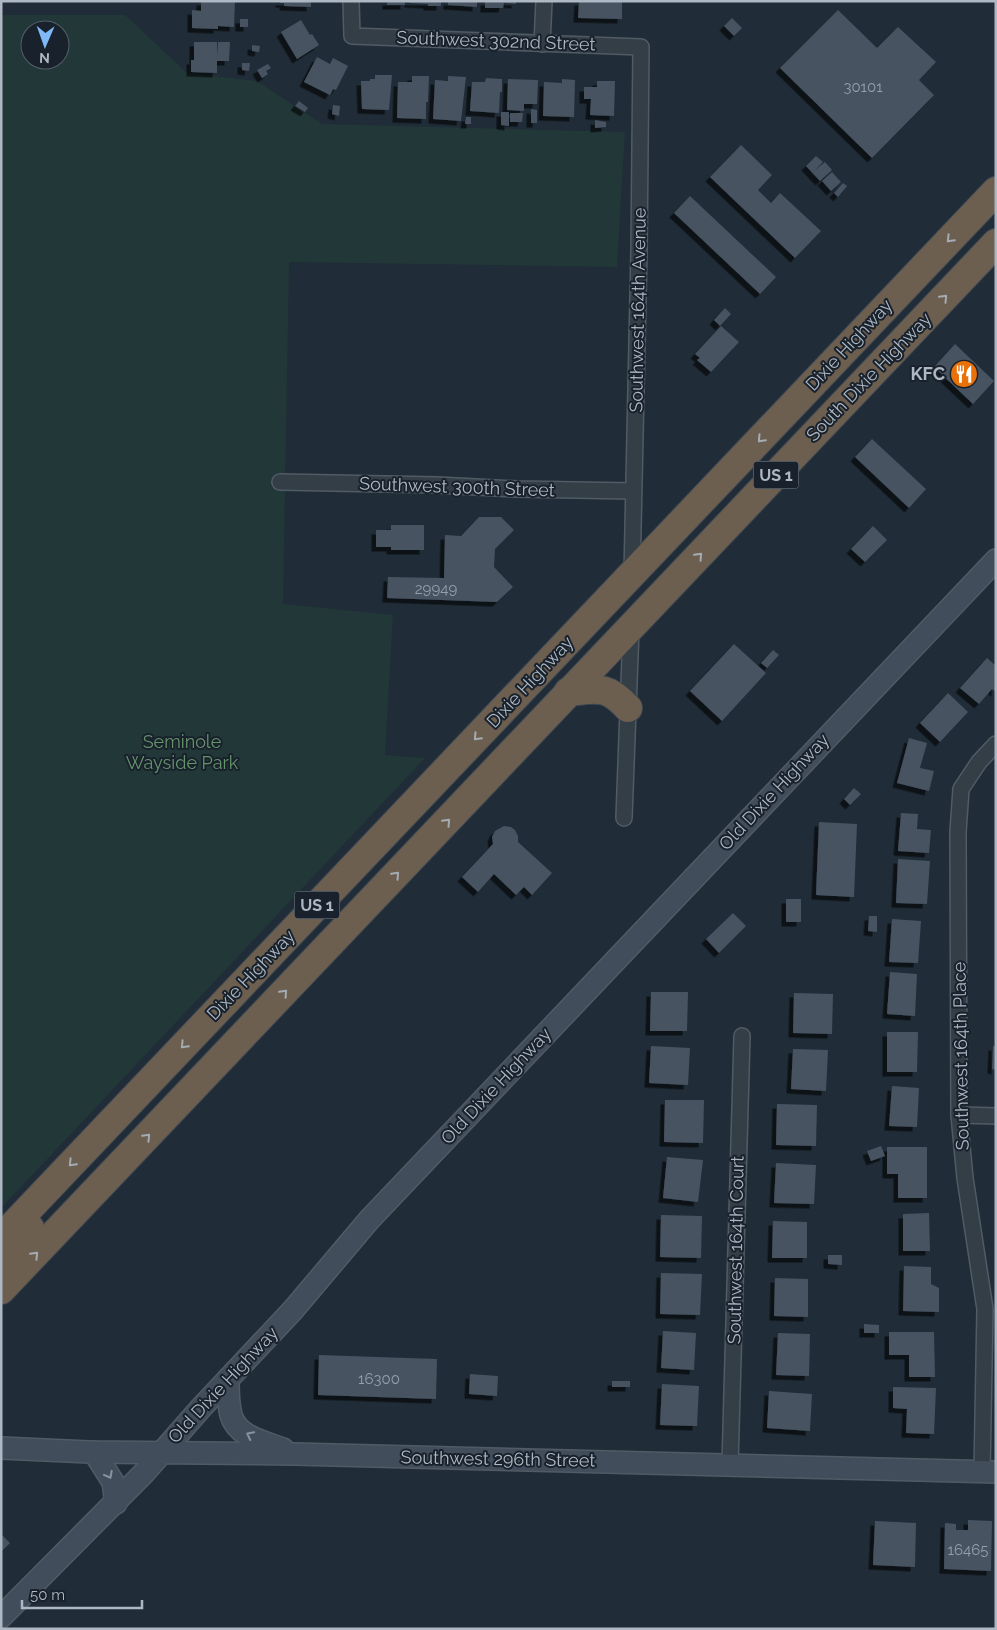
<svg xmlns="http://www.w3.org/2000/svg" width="997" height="1630" font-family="Raleway,sans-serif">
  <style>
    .green { fill: #223838; fill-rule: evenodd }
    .building { fill: #465361; filter: url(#shadow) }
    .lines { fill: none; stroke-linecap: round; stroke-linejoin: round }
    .street-casing { stroke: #515b65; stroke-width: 18 }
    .secondary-casing { stroke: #515b65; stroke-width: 24 }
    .highway-casing { stroke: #3e4852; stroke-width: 30 }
    .street { stroke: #333e47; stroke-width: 15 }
    .secondary { stroke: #414d5a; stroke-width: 21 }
    .highway { stroke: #6d5f50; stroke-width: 28 }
    .oneway { stroke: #a3abb3 }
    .oneway2 { stroke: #87939f }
    .labels { text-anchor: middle; stroke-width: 4; stroke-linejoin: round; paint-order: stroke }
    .number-label { font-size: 15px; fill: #939fab }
    .shield { fill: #19222c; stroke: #818b96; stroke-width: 1 }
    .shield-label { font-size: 16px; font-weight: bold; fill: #adb8c4 }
    .street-label { font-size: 18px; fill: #adb8c4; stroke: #19222c }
    .poi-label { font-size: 18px; font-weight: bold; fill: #adb8c4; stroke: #19222c; text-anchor: end }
    .park-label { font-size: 18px; fill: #65946b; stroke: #19222c }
  </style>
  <defs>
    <filter id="shadow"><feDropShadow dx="-4.5" dy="4.5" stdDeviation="0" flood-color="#0009"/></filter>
  </defs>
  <rect width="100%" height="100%" fill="#202c37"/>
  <path class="green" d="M1 15H125L187 73 257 81 322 124 625 132 617 267 289 262 283 604 393 615 385 755 425 758 4 1205H1ZM30 30H60V60H30Z"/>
  <g class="building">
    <polygon points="201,1 235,1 234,27 218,26 218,29 192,28 192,10 201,11"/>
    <polygon points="280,1 311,1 311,7 284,6 284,3 280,3"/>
    <rect x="387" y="1" width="18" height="4"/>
    <polygon points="409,1 441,1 441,6 428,6 428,4 409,3"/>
    <polygon points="448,1 477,1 477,7 448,5"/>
    <polygon points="485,1 516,1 516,4 504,3 503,8 485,8"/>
    <polygon points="579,1 622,1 622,19 578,18"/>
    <polygon points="838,10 877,48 898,27 936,62 919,80 934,95 872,158 780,68"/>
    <polygon points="732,18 742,28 734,36 724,26"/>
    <rect x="240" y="19" width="8" height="8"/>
    <polygon points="301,20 310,35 312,34 319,45 297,59 281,32"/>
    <polygon points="194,42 217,42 218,57 218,42 230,42 229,61 217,61 217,73 191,72 191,60 194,60"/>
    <polygon points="252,45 260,46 259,52 252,51"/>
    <polygon points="317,57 330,64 333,58 348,66 336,90 333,89 330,95 304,82"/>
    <polygon points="242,63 250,63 249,71 242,70"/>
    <polygon points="268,64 271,68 266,71 268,74 262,78 257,70"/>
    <polygon points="375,75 392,75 389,110 362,109 361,81 370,81 370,79 375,79"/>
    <polygon points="412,76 429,76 428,102 426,102 426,119 397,118 398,82 412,82"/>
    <polygon points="448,76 466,77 461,121 433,119 435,80 448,81"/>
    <polygon points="486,78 502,79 502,92 500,92 499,113 470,111 472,82 485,82"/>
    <polygon points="508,79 538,80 537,104 524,104 524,111 507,110"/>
    <polygon points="562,79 575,80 574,117 543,116 544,82 562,83"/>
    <polygon points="597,81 615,81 614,116 590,115 591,99 584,99 584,87 597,87"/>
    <polygon points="299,101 308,108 305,112 295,106"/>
    <polygon points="333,105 340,106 339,116 332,114"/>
    <polygon points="531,109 537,110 537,123 531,123"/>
    <polygon points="501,112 509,112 509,126 501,125"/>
    <polygon points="510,113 523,113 522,122 510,122"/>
    <polygon points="466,117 471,117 471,124 465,124"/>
    <polygon points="595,120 606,122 606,127 595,128"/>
    <polygon points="741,145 772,175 758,190 771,203 780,193 821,231 795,258 710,177"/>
    <polygon points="816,156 823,162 815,170 825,162 832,170 820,181 806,166"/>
    <polygon points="832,172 841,182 831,191 822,181"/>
    <polygon points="843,183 847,186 838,197 834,193"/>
    <polygon points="690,196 776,277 760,294 674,213"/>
    <polygon points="725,308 731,314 720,326 714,320"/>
    <polygon points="721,326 739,342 711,372 697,360 700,358 695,354"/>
    <polygon points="955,344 994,381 973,404 934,367"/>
    <polygon points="872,439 926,489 909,508 855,457"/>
    <polygon points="479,517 501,517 514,530 495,549 494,567 513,587 497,602 387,598 388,577 444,578 445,535 461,536"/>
    <polygon points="391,525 424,525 424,550 391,550 391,547 376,547 376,530 391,530"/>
    <polygon points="873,526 887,540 865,562 851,549"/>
    <polygon points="734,644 766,673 722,721 690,691"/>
    <polygon points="773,650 779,655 767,668 761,663"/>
    <polygon points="987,658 996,666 996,692 992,689 979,704 960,688"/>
    <polygon points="948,693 968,712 940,742 920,723"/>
    <polygon points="909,738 927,743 920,768 934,771 929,791 897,783"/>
    <polygon points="854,788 861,794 850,805 844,799"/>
    <polygon points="901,813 918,814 917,829 931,830 929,853 898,851"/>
    <polygon points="819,822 857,824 854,897 816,895"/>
    <polygon points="504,826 511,827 515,830 518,836 518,842 552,873 532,895 524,887 516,895 494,874 478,892 462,877 493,844 492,837 495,831"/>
    <polygon points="898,859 930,861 927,904 896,903"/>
    <rect x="786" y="899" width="15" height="23"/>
    <polygon points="733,913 746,926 719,953 706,939"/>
    <polygon points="869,916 877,916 877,932 868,931"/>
    <polygon points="892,919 921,921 918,963 889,962"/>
    <polygon points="890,972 917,974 915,1016 887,1014"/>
    <polygon points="651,992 688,992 687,1031 650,1031"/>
    <polygon points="794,993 833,994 832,1034 793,1033"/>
    <polygon points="887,1032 918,1032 917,1072 887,1072"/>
    <polygon points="651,1046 690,1048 688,1085 649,1083"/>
    <polygon points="993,1046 996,1046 996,1070 992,1069"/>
    <polygon points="793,1049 828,1050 826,1091 791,1089"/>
    <polygon points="892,1086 919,1088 917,1127 889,1126"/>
    <polygon points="665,1100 704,1100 703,1143 664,1142"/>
    <polygon points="777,1104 817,1105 816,1146 776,1145"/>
    <polygon points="881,1146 885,1156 871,1161 867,1151"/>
    <polygon points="887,1147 927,1147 927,1198 898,1198 898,1174 887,1174"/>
    <polygon points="667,1157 703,1160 698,1202 663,1198"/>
    <polygon points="776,1163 816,1165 814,1204 774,1203"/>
    <polygon points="929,1213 930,1251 903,1251 903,1214"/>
    <polygon points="661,1215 702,1216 701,1258 660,1257"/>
    <polygon points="773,1221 807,1222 807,1258 772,1258"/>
    <polygon points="828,1255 842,1255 842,1265 828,1264"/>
    <polygon points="904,1266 931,1267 931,1284 939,1288 939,1312 903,1311"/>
    <polygon points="661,1273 702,1274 700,1315 660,1314"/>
    <polygon points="775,1278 808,1279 808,1317 774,1316"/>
    <polygon points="864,1324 879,1325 879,1333 864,1333"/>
    <polygon points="663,1331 696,1333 694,1370 661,1368"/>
    <polygon points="889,1332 934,1332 935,1377 909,1377 909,1355 889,1355"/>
    <polygon points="778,1333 810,1334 809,1376 776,1375"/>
    <polygon points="319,1355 437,1359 436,1399 318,1395"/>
    <polygon points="470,1374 498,1376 497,1396 469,1394"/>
    <rect x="612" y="1381" width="18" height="6"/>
    <polygon points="662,1384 699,1386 697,1426 660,1425"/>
    <polygon points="893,1387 936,1388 934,1434 906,1433 907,1409 893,1408"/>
    <polygon points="769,1391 812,1394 810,1431 767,1428"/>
    <polygon points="968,1520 992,1521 991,1571 944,1569 945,1523 956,1524 956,1530 968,1530"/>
    <polygon points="875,1521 916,1523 915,1567 873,1565"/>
    <polygon points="1,1534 10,1543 1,1552"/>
  </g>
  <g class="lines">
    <g class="street-casing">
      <g id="street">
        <polyline points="351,1 352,36 641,47 639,251 632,574"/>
        <polyline points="542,44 544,1"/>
        <polyline points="280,482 437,485 517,489 633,491"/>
        <polyline points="624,818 631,629"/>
        <polyline points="959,1115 996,1116"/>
        <polyline points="730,1465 742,1036"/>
        <polyline points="982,1472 985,1309 965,1178 959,1115 958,832 961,789 979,762 996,744"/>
      </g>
    </g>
    <g class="secondary-casing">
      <g id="secondary">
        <path d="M228 1379C228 1391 228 1404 231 1415 237 1437 265 1442 283 1449"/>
        <polyline points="1,1448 89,1452 295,1454 996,1472"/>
        <polyline points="94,1452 113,1482 116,1503"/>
        <polyline points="1,1617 143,1474 200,1409 293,1310 369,1220 996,560"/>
      </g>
    </g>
    <g class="highway-casing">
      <g id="highway">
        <path d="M568 692C598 689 607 685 628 708"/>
        <polyline points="1,1238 996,191"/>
        <polyline points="1,1261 27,1233 30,1228"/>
        <polyline points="1,1290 996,243"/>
      </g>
    </g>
    <use href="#street" class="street"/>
    <use href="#secondary" class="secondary"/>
    <use href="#highway" class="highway"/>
  </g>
  <defs><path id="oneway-chevron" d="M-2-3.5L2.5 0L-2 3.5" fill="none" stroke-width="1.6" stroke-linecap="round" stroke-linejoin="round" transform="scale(1.25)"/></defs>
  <g class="oneway">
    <use href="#oneway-chevron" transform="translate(950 239) rotate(134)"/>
    <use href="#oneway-chevron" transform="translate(944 298) rotate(-47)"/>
    <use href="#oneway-chevron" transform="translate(761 439) rotate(133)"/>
    <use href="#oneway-chevron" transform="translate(699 556) rotate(-47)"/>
    <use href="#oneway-chevron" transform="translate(477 737) rotate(133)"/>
    <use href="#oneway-chevron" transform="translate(447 822) rotate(-47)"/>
    <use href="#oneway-chevron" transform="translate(396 875) rotate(-47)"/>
    <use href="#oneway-chevron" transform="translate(284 993) rotate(-47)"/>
    <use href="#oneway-chevron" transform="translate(184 1045) rotate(134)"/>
    <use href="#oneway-chevron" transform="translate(147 1137) rotate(-46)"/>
    <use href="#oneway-chevron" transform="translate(72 1163) rotate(134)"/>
    <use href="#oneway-chevron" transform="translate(35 1255) rotate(-46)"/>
  </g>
  <g class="oneway2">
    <use href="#oneway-chevron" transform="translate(250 1435) rotate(-153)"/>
    <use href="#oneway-chevron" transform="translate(109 1475) rotate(62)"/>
  </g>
  <defs>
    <g id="restaurant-disc" transform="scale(1.4375)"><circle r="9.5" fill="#e8710a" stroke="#19222c"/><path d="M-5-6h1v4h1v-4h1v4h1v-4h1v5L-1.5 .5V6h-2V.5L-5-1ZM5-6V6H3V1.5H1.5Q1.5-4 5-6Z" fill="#fff"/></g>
  </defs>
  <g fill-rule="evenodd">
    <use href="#restaurant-disc" x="964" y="374"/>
  </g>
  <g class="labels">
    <g class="number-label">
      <text x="863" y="92">30101</text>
      <text x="436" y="594">29949</text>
      <text x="379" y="1384">16300</text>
      <text x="968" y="1555">16465</text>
    </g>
    <g class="shield">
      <rect x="753.5" y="461.5" width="45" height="27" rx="4"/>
      <rect x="294.5" y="891.5" width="45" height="27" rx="4"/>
    </g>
    <g class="shield-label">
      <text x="776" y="481">US 1</text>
      <text x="317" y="911">US 1</text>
    </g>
    <g class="street-label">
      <text transform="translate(496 41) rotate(2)" y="6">Southwest 302nd Street</text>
      <text transform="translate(638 310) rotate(-89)" y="6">Southwest 164th Avenue</text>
      <text transform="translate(849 345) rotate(-47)" y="6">Dixie Highway</text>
      <text transform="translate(869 377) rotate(-46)" y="6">South Dixie Highway</text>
      <text transform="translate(457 487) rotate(2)" y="6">Southwest 300th Street</text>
      <text transform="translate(530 682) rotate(-47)" y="6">Dixie Highway</text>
      <text transform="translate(774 792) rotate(-47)" y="6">Old Dixie Highway</text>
      <text transform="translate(251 975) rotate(-46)" y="6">Dixie Highway</text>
      <text transform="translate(961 1056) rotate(-91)" y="6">Southwest 164th Place</text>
      <text transform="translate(496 1086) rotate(-47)" y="6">Old Dixie Highway</text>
      <text transform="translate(736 1250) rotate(-89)" y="6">Southwest 164th Court</text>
      <text transform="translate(223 1385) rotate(-47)" y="6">Old Dixie Highway</text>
      <text transform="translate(498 1459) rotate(1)" y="6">Southwest 296th Street</text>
    </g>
    <g class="poi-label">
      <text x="945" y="380">KFC</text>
    </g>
    <g class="park-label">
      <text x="182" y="748">Seminole<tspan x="182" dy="21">Wayside Park</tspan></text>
    </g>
  </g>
  <rect width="997" height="1630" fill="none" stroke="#adb8c4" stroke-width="5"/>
  <g transform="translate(45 45) rotate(182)"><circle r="24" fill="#19222c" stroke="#545e69"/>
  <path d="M0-4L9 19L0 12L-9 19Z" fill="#7fb9f8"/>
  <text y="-8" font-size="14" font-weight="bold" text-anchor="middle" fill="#adb8c4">N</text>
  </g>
  <path d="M22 1600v8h120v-8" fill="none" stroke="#adb8c4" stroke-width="2.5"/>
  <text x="30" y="1600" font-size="15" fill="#adb8c4" stroke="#19222c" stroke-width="4" paint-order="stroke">50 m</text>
</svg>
